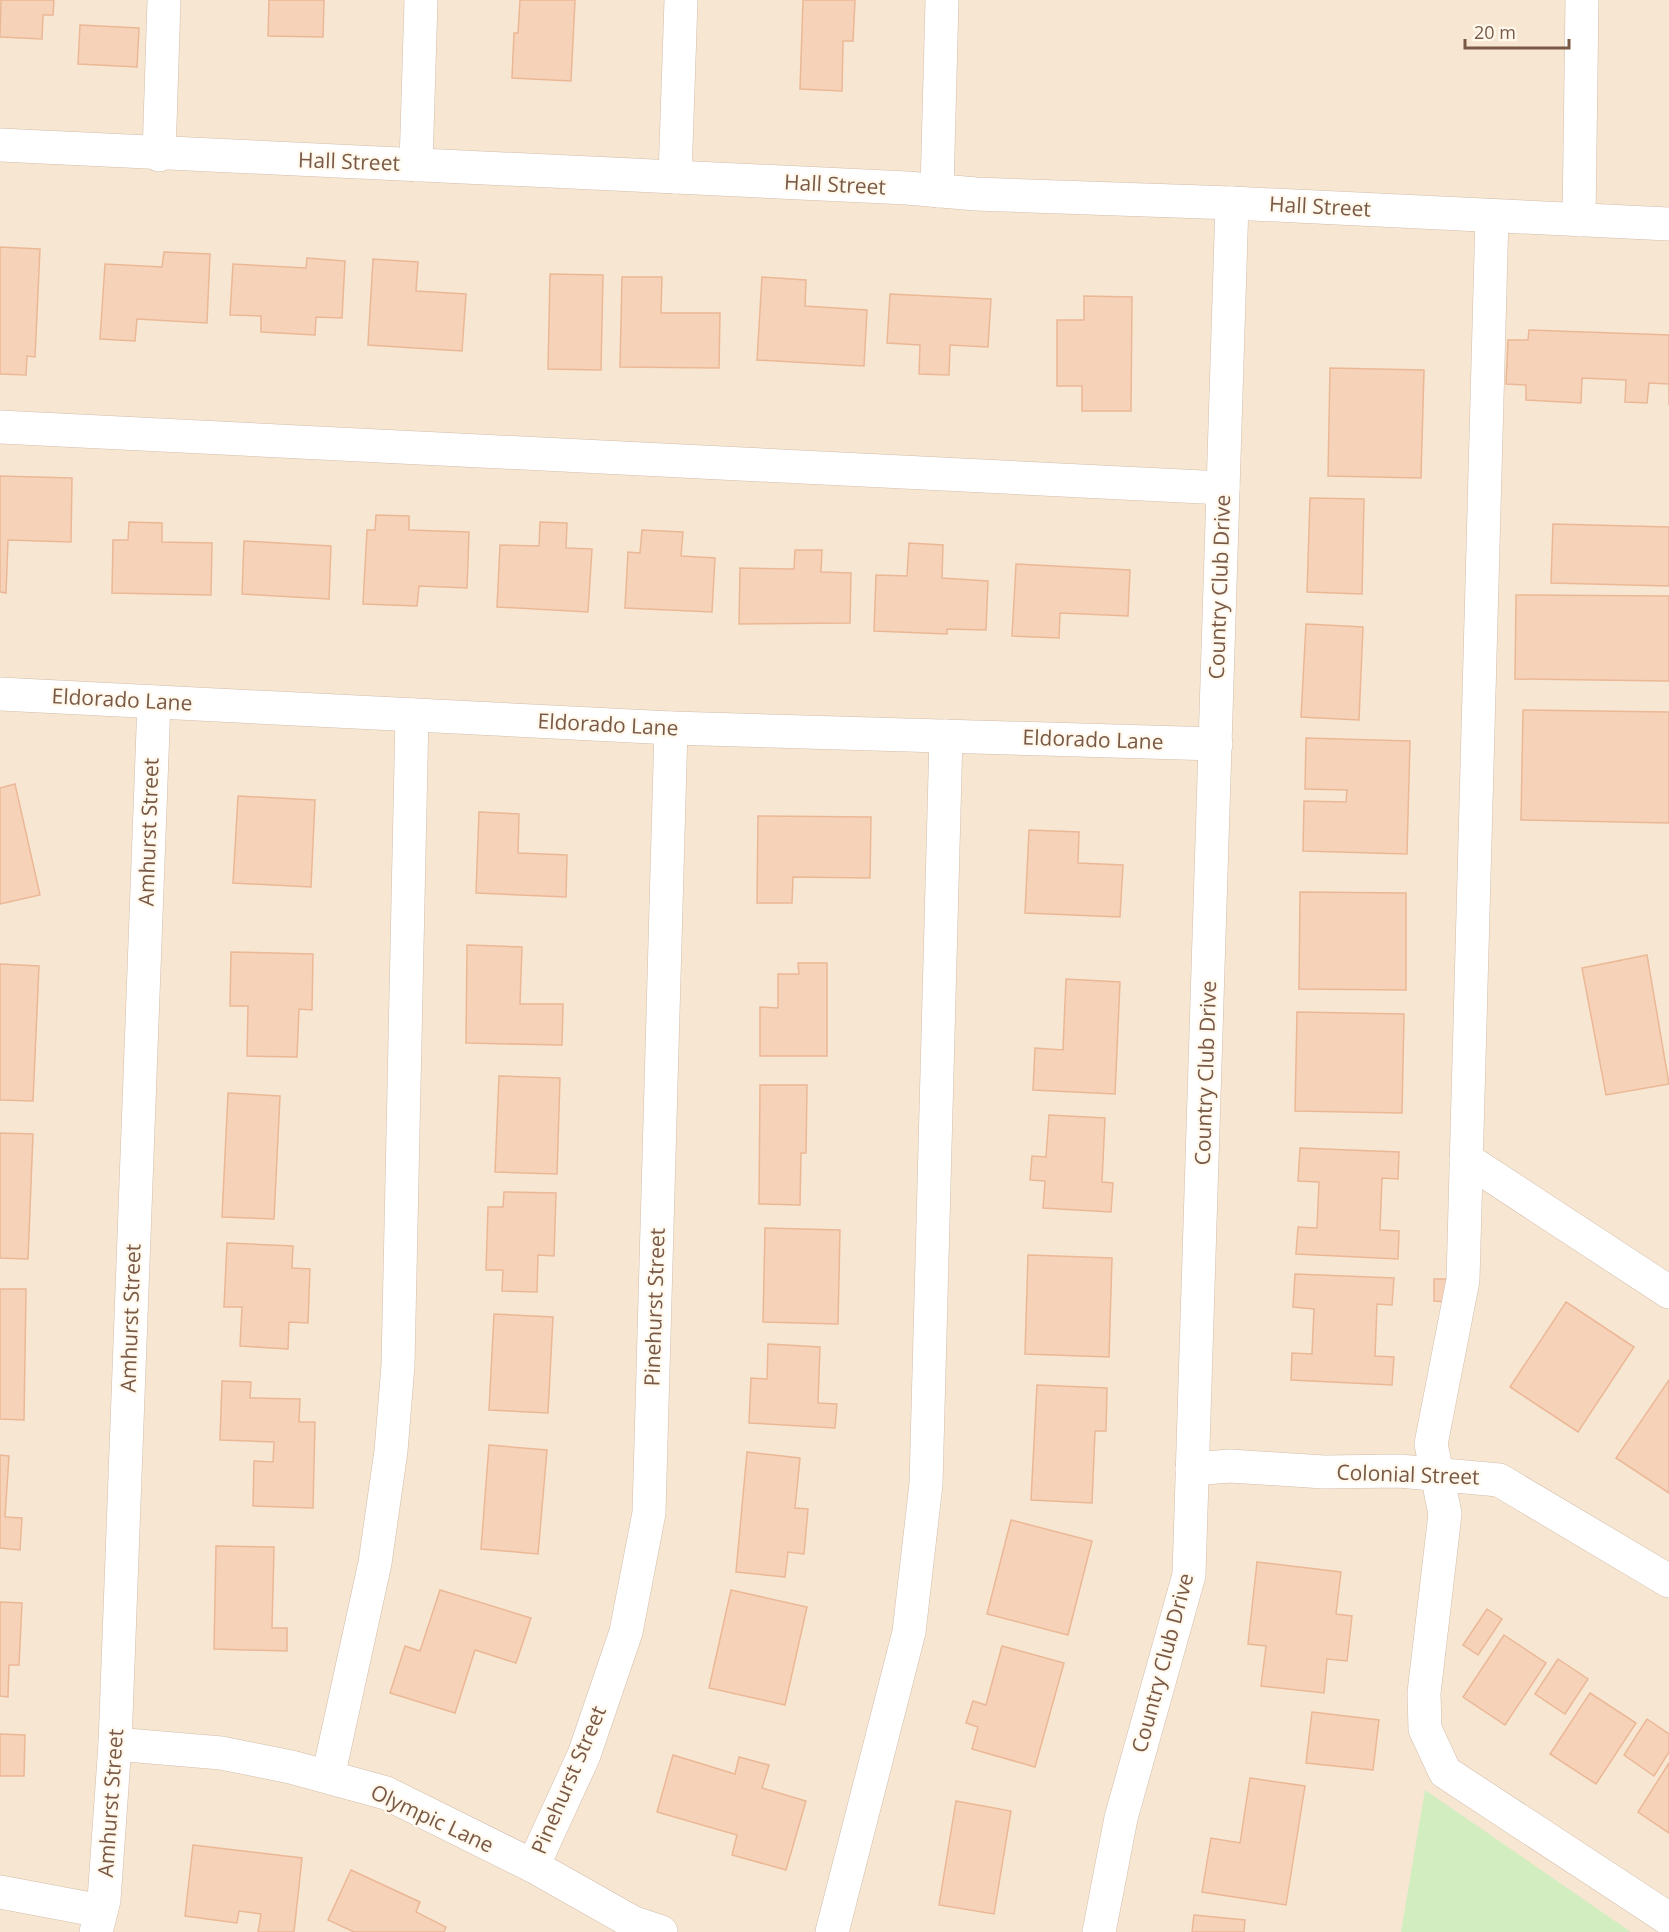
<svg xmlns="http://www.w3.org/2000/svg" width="1669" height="1932" font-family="'Open Sans',sans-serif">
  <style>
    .residential { fill: #f7e6d1 }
    .green { fill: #d2edc0 }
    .building { fill: #f6d2b8; stroke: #ebb897; stroke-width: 1.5 }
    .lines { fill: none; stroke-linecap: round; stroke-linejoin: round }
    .minor-casing { stroke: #d3bdab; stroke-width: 34 }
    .minor { stroke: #fff; stroke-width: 33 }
    .labels { text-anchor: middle; stroke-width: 4.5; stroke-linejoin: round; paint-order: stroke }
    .street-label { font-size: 21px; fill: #795946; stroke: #fff8ec }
  </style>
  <rect width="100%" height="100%" fill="#fef4e3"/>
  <rect class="residential" x="0" y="0" width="1669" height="1932"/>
  <polygon class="green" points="1425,1790 1631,1932 1401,1932"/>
  <g class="building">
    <polygon points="1,0 54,0 53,15 43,15 42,39 0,37"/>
    <polygon points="269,0 324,0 323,37 268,36"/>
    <polygon points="520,0 575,0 571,81 512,78 514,33 518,33"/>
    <polygon points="803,0 855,0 853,41 843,41 842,91 800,89"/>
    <polygon points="80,25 139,28 137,67 78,64"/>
    <polygon points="0,247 40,249 35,357 27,356 26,375 0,374"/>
    <polygon points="164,252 210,254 207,323 137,319 135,341 100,339 105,264 162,267"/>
    <polygon points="307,258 345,261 342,318 316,317 315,335 261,332 261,316 230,315 233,264 306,268"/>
    <polygon points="373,259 418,262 416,291 466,294 462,351 368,345"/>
    <polygon points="550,274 603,275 601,370 548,369"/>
    <polygon points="622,277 662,277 661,313 720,313 719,368 620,367"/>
    <polygon points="762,277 806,280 805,306 867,310 864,366 757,360"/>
    <polygon points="890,294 991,299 988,347 950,345 949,375 919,374 920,345 887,343"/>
    <polygon points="1084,296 1132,297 1131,411 1082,411 1082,386 1057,386 1057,320 1084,320"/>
    <polygon points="1529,330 1669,335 1669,405 1669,384 1649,383 1647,403 1625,402 1626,380 1582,378 1581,403 1526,400 1526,385 1506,384 1508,340 1528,340"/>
    <polygon points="1330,368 1424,370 1421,478 1328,476"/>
    <polygon points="0,476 72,478 71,542 8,540 6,593 0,592"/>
    <polygon points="1310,498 1364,499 1362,594 1307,592"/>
    <polygon points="376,515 409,516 409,530 469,532 467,588 419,586 417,606 363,604 367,530 375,530"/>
    <polygon points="129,522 162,523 162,542 212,543 211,595 112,593 113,540 128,540"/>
    <polygon points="540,522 567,523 566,548 592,549 588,612 497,607 500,545 539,546"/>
    <polygon points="1553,524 1669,527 1669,586 1551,583"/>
    <polygon points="642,530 683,532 681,556 715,558 712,612 625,608 628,552 640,553"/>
    <polygon points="244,541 331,546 329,599 242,594"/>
    <polygon points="909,543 943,545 942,578 988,581 986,630 947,629 947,634 874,631 876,575 907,576"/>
    <polygon points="795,550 822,550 821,572 851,573 850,623 739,624 740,568 794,569"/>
    <polygon points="1016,564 1130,570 1128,616 1060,613 1059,638 1012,636"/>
    <polygon points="1516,595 1669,596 1669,681 1515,679"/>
    <polygon points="1306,624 1363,627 1359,720 1301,717"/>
    <polygon points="1523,710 1669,712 1669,823 1521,820"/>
    <polygon points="1306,738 1410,741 1407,854 1303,851 1304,801 1346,802 1347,790 1305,789"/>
    <polygon points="15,784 40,895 0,904 0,788"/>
    <polygon points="238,796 315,800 311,887 233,883"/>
    <polygon points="479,812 519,814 518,853 567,855 566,897 476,893"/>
    <polygon points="758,816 871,817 870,878 793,877 792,903 757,903"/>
    <polygon points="1029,830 1079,832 1078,863 1123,865 1120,917 1025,913"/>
    <polygon points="1300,892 1406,893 1406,990 1299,989"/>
    <polygon points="467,945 522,947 520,1004 563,1004 562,1045 466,1043"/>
    <polygon points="231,952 313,954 312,1010 299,1009 297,1057 247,1056 248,1006 230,1006"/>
    <polygon points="1647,955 1669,1084 1606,1095 1582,968"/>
    <polygon points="798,963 827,963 827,1056 760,1056 760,1007 778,1008 778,974 799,974"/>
    <polygon points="0,964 39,966 33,1101 0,1100"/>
    <polygon points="1066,979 1120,982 1115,1094 1033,1090 1035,1048 1063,1050"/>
    <polygon points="1297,1012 1404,1014 1402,1113 1295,1111"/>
    <polygon points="499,1076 560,1078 557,1174 495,1172"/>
    <polygon points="760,1085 807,1085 806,1153 801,1153 800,1205 759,1204"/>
    <polygon points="228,1093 280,1096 274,1219 222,1217"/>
    <polygon points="1049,1115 1105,1118 1102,1182 1113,1183 1111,1212 1043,1208 1045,1181 1030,1180 1032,1156 1046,1157"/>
    <polygon points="0,1133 33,1134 28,1259 0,1258"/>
    <polygon points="1300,1148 1399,1152 1398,1179 1382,1178 1380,1230 1399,1231 1398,1259 1296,1254 1298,1227 1317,1228 1319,1182 1298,1181"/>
    <polygon points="504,1192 556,1193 554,1256 538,1255 537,1292 502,1291 503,1270 486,1270 488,1207 503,1207"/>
    <polygon points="765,1228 840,1230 838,1324 763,1322"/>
    <polygon points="227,1243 293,1246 292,1268 310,1269 308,1323 289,1322 288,1349 240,1346 242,1307 224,1307"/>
    <polygon points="1028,1255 1112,1258 1109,1357 1025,1354"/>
    <polygon points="1295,1274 1394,1278 1392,1305 1377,1304 1375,1356 1394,1357 1392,1385 1291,1380 1292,1353 1312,1354 1314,1309 1293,1307"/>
    <polygon points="1434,1279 1448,1279 1448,1302 1434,1301"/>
    <polygon points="0,1289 26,1289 24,1420 0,1419"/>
    <polygon points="1566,1302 1634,1347 1578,1432 1510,1387"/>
    <polygon points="494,1314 553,1317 548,1413 489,1410"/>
    <polygon points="768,1344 820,1347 818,1403 837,1404 835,1428 749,1423 751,1378 767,1379"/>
    <polygon points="1669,1380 1669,1493 1616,1458"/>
    <polygon points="222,1381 251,1382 250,1398 300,1399 299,1422 315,1422 313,1508 253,1506 254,1461 273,1462 274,1442 220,1440"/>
    <polygon points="1037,1385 1107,1388 1106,1431 1095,1431 1092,1503 1031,1500"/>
    <polygon points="489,1445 547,1450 538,1554 481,1549"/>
    <polygon points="747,1452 800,1458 795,1508 808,1509 804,1554 788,1552 785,1577 736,1572"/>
    <polygon points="0,1455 9,1456 5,1517 22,1518 20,1550 0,1548"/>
    <polygon points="1011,1520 1092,1541 1068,1635 987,1614"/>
    <polygon points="216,1546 274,1547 272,1628 287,1628 287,1651 214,1649"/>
    <polygon points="1257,1562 1341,1572 1336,1614 1352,1616 1347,1661 1327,1659 1324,1693 1261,1686 1266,1646 1248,1644"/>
    <polygon points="440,1590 531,1618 516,1663 475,1650 455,1713 390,1693 405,1646 420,1651"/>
    <polygon points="731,1590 807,1607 785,1705 709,1688"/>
    <polygon points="0,1602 22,1603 19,1665 9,1665 8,1697 0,1696"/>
    <polygon points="1487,1609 1502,1619 1478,1655 1463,1645"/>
    <polygon points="1504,1635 1546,1663 1505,1725 1463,1697"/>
    <polygon points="1002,1646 1064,1663 1035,1767 972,1749 978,1727 966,1723 973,1701 986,1705"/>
    <polygon points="1558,1659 1588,1679 1565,1714 1535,1694"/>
    <polygon points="1590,1693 1636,1723 1596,1784 1550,1754"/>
    <polygon points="1312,1712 1379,1720 1373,1770 1306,1763"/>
    <polygon points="1647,1719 1669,1734 1669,1752 1654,1776 1624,1755"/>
    <polygon points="0,1734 25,1735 24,1776 0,1776"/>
    <polygon points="673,1755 735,1774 739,1757 769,1765 762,1788 806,1801 786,1870 732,1855 737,1835 657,1812"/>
    <polygon points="1669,1763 1669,1833 1638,1812"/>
    <polygon points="1250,1778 1305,1786 1286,1905 1202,1892 1211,1838 1240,1843"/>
    <polygon points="956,1801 1011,1811 994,1914 939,1905"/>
    <polygon points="193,1845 302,1858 294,1932 258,1932 261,1914 239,1911 237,1923 185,1916"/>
    <polygon points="351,1870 420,1902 416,1912 446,1927 444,1932 354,1932 328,1920"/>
    <polygon points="1194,1915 1245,1920 1244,1932 1192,1932"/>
  </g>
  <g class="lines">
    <g class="minor-casing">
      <g id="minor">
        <polyline points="0,145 907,188 976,194 1232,203 1669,224"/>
        <polyline points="159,155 164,0"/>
        <polyline points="416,165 421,0"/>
        <polyline points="675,177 681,0"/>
        <polyline points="937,191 942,0"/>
        <polyline points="1492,216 1463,1280 1431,1444 1445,1514 1424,1693 1425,1729 1445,1772 1669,1919"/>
        <polyline points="1579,220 1582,0"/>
        <polyline points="0,427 1223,488"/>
        <polyline points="0,694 671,728 1216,744"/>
        <polyline points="1466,1159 1669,1292"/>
        <polyline points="1192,1469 1230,1466 1324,1472 1399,1471 1499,1480 1669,1581"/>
        <polyline points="115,1744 221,1753 291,1767 386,1793 533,1866 634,1923 661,1932"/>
        <polyline points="328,1777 375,1563 391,1451 398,1365 412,715"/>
        <polyline points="533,1866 584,1755 626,1632 649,1513 671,728"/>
        <polyline points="0,1892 101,1911"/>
        <polyline points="96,1932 104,1900 115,1744 154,702"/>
        <polyline points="832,1932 909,1632 926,1484 946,736"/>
        <polyline points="1099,1932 1121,1818 1189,1575 1232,203"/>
      </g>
    </g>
    <use href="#minor" class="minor"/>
  </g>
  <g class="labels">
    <g class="street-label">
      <text transform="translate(349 162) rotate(2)" y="7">Hall Street</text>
      <text transform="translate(835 185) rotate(3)" y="7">Hall Street</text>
      <text transform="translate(1320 207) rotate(3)" y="7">Hall Street</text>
      <text transform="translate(1220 587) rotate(-88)" y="7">Country Club Drive</text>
      <text transform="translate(122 700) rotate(3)" y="7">Eldorado Lane</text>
      <text transform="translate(608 725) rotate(3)" y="7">Eldorado Lane</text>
      <text transform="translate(1093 740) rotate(2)" y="7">Eldorado Lane</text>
      <text transform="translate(149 832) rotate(-88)" y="7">Amhurst Street</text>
      <text transform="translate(1206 1073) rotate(-88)" y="7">Country Club Drive</text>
      <text transform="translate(655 1307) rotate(-88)" y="7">Pinehurst Street</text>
      <text transform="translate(131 1318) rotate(-88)" y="7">Amhurst Street</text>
      <text transform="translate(1408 1475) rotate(2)" y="7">Colonial Street</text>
      <text transform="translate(1163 1663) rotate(-75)" y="7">Country Club Drive</text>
      <text transform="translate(569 1780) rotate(-67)" y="7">Pinehurst Street</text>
      <text transform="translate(111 1803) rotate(-86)" y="7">Amhurst Street</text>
      <text transform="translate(432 1819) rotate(25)" y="7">Olympic Lane</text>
    </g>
  </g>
  <path d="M1465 39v9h104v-9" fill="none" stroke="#795946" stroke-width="3"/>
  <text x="1474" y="39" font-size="18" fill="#795946" stroke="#fff8ec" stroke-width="4.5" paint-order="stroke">20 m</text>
</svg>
